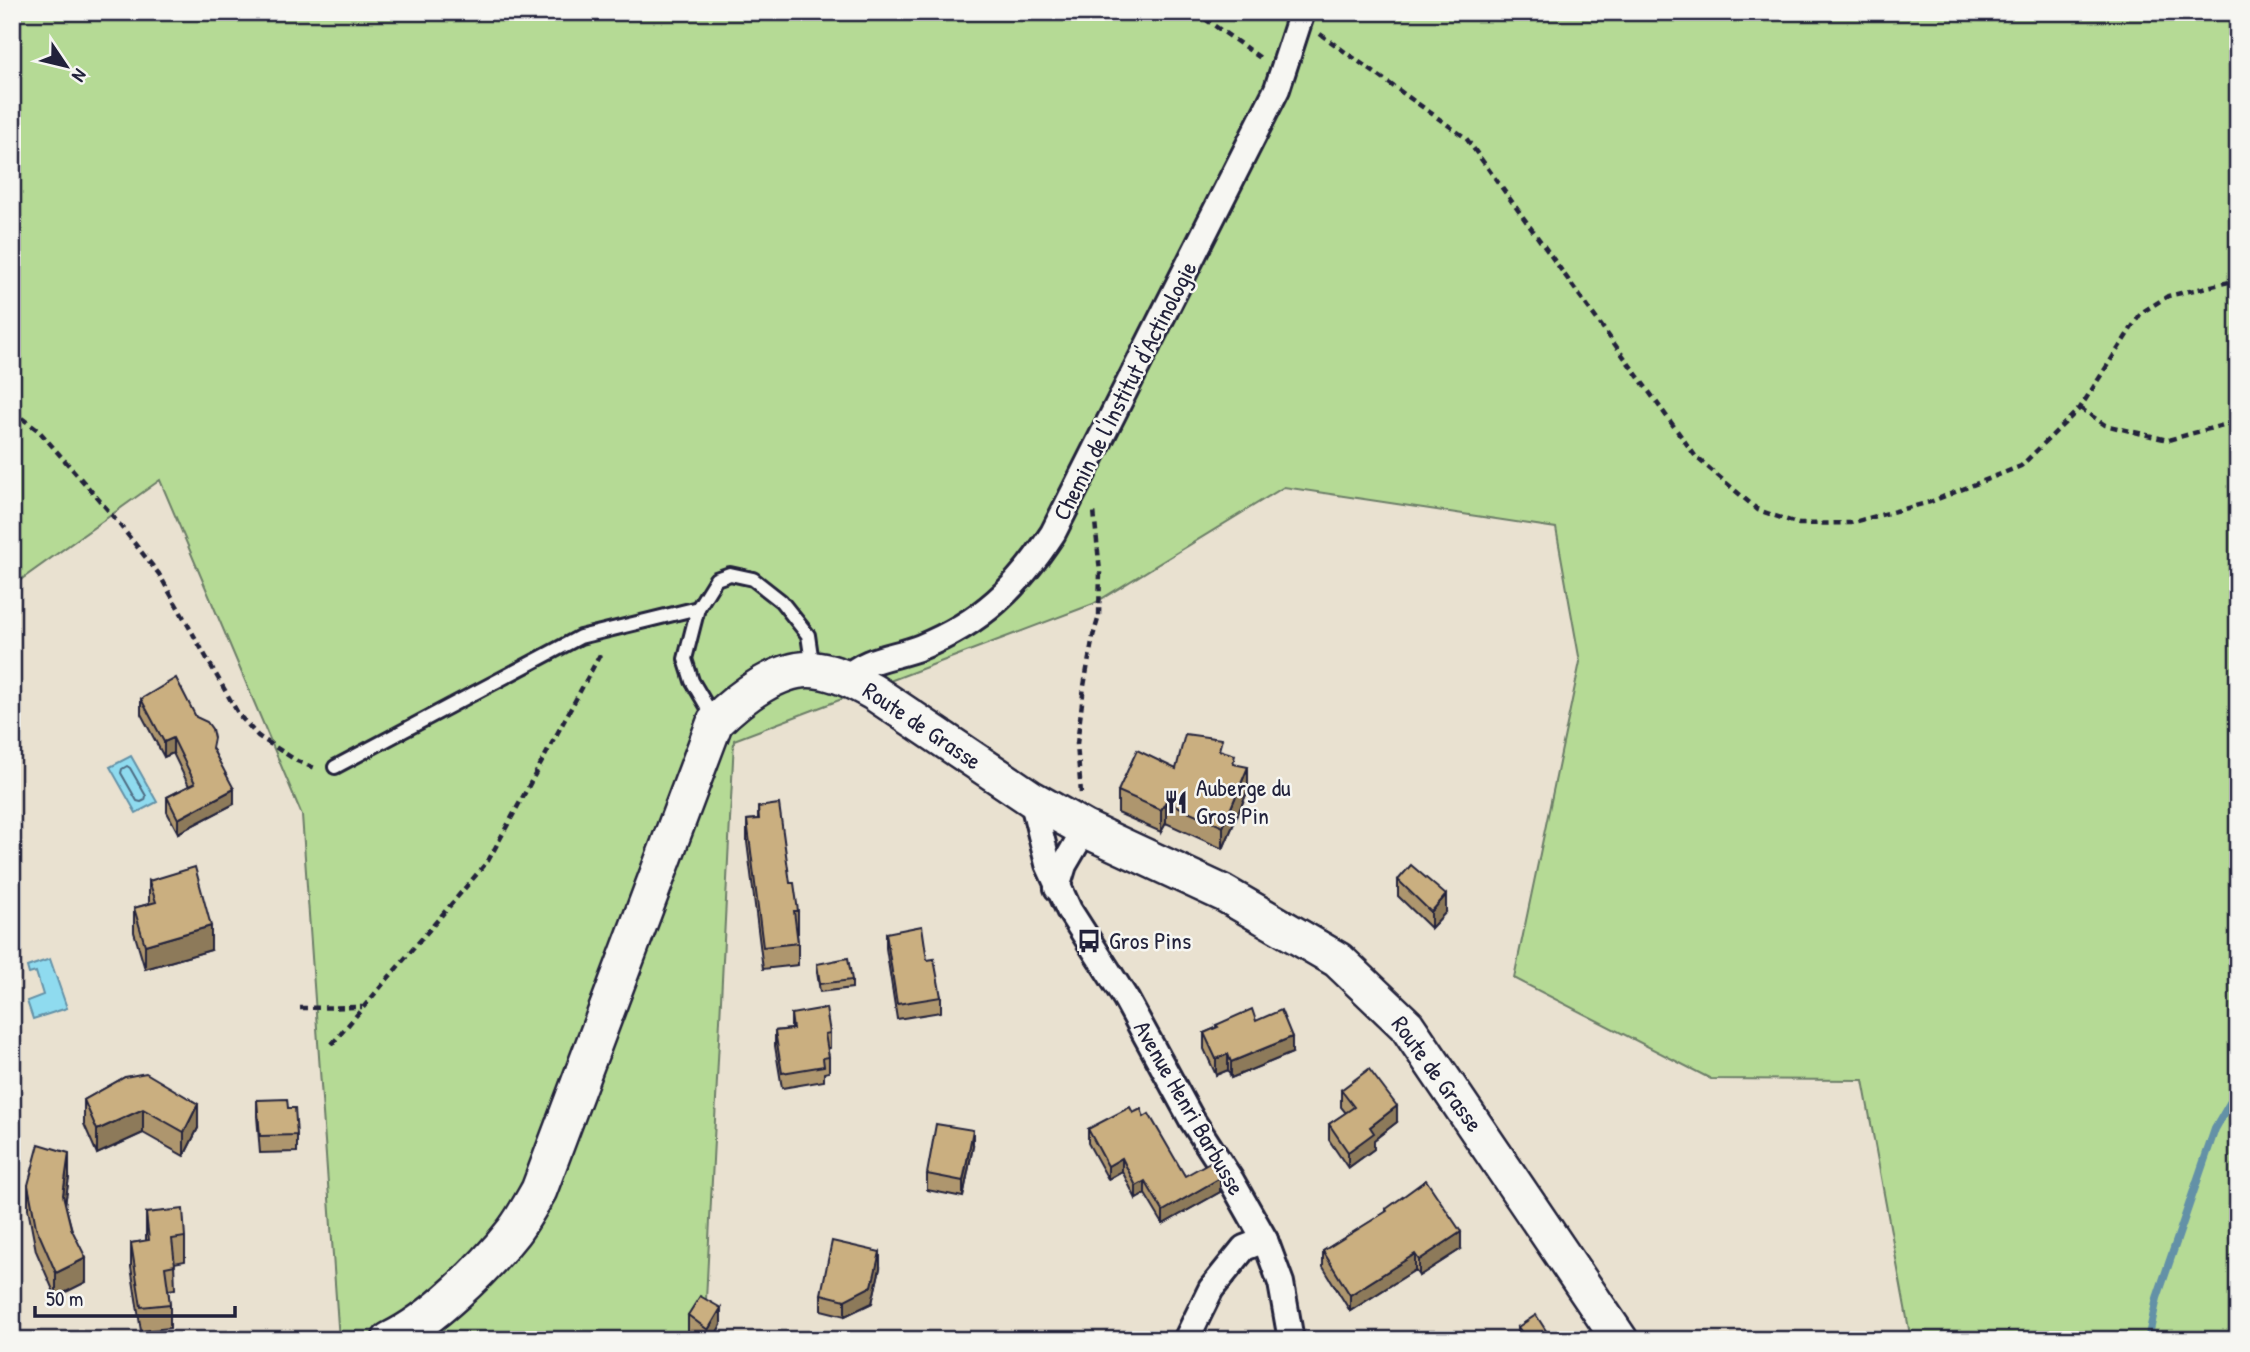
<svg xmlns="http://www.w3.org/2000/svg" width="2250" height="1352" font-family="'Patrick Hand',sans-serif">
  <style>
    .green { fill: #b5da95; stroke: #6c7e68; stroke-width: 2 }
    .water { fill: #8fdbef; stroke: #6391a7; stroke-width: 2 }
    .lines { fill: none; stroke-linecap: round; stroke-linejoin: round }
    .shore { stroke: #4e6c83; stroke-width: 2 }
    .stream { stroke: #6391a7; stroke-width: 8 }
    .lane-casing { stroke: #22223b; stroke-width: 18 }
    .street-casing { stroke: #22223b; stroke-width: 30 }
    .secondary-casing { stroke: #22223b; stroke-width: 40 }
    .path { stroke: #22223b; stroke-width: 4.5; stroke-dasharray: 7 5; stroke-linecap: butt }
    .lane { stroke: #f6f6f2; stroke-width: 12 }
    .street { stroke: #f6f6f2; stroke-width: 24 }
    .secondary { stroke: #f6f6f2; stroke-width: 35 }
    .wall { fill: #ae966e; stroke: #22223b; stroke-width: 2 }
    .shaded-wall { fill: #8d7a5a; stroke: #22223b; stroke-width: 2 }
    .building { fill: #caaf80; stroke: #22223b; stroke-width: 2 }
    .labels { text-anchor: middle; stroke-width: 5; stroke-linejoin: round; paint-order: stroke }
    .street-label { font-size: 24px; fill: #22223b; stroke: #f6f6f2 }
    .poi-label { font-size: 24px; fill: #22223b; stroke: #f6f6f2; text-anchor: start }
  </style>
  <rect width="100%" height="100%" fill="#e9e1d0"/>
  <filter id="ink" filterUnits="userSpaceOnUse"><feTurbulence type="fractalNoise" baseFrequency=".0143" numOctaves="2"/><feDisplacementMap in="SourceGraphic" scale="14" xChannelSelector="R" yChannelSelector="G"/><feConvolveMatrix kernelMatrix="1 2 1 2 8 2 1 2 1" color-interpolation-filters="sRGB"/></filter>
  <g filter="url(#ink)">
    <polygon class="green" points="12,12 2238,12 2238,1340 1911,1340 1863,1080 1711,1079 1514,978 1580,662 1556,528 1284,487 1093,604 734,740 704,1340 339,1340 302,815 160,480 12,586"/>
    <g class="water">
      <polygon points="131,756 157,802 136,813 110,767"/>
      <polygon points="50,959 67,1008 33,1019 27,1001 43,995 36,972 29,974 27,967"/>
    </g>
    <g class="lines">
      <polygon class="shore" points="127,766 130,768 146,796 145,800 141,802 137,801 121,773 122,769"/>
      <polyline class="stream" points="2148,1340 2157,1298 2215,1129 2238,1089"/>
      <g class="lane-casing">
        <g id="lane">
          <polyline points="715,720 692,681 685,659 698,608 716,579 730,574 753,579 781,601 808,635 813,669"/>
          <polyline points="335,767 580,637 698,608"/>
        </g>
      </g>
      <g class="street-casing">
        <g id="street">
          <path d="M847 678C864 658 897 657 921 647 982 622 1017 588 1053 533L1277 89 1302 12"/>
          <polyline points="1032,799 1048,864 1069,910 1126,999 1192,1120 1231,1180 1265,1240 1281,1283 1291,1340"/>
          <polyline points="1057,888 1064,865 1085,829"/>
          <polyline points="1186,1340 1211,1289 1244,1248 1265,1240"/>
        </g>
      </g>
      <g class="secondary-casing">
        <path id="secondary" d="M390 1340C432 1320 484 1269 513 1232 523 1219 531 1204 539 1190L715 722C739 698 781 665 816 670 838 673 855 682 873 692L1032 799 1085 829 1223 893 1338 960 1407 1026 1620 1340"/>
      </g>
      <g class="path">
        <polyline points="1195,12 1262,59"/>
        <polyline points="1320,34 1466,138 1696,457 1758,510 1799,524 1850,523 1930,502 2021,466 2080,408 2141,313 2168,296 2238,280"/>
        <polyline points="2080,408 2105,425 2168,440 2238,421"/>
        <polyline points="12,411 39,431 107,509 159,574 239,715 258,736 297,761 317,769"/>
        <polyline points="1081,793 1077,744 1084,686 1093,636 1099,616 1100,572 1094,511"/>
        <polyline points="300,1008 362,1007"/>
        <polyline points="332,1044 488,861 602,651"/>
      </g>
      <use href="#lane" class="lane"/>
      <use href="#street" class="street"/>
      <use href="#secondary" class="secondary"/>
    </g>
    <g class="wall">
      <polygon points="141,699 214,751 234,804 178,833 167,812 167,797 189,786 173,753 164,757 141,714"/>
      <polygon points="1222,751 1235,765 1248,790 1223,849 1166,823 1161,832 1118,813 1118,791"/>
      <polygon points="758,807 798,911 798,933 797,933 798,943 798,965 763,969 747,842 747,820 758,819"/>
      <polygon points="1398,880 1446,912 1431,928 1398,896"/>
      <polygon points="149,881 211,950 145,969 134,932 134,908 149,904"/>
      <polygon points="886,933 927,960 941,997 941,1012 897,1019 886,948"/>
      <polygon points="817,964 852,980 852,988 820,992 817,972"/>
      <polygon points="791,1014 830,1033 830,1048 827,1049 829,1057 829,1072 824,1073 824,1081 782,1088 775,1046 775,1031 791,1029"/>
      <polygon points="1256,1021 1292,1053 1231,1078 1228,1070 1216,1075 1204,1049 1204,1033 1216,1028 1216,1025"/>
      <polygon points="125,1077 198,1128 184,1156 143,1133 97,1154 84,1124 84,1100"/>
      <polygon points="1341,1090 1397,1122 1374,1140 1374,1149 1348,1168 1329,1140 1329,1124 1346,1113 1341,1107"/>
      <polygon points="257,1100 288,1108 297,1135 297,1152 260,1153 257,1116"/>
      <polygon points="1133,1113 1144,1117 1185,1176 1220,1192 1163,1224 1145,1194 1136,1199 1122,1171 1108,1179 1088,1143 1088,1129"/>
      <polygon points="973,1146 963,1197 927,1190 927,1174"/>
      <polygon points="69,1177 65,1204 86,1282 56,1297 36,1251 28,1209 28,1185"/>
      <polygon points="1386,1209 1461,1249 1419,1276 1415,1270 1350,1311 1323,1267 1323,1251 1386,1212"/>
      <polygon points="146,1213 185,1237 185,1261 174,1263 175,1289 168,1290 170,1304 170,1328 141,1331 131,1267 131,1243 146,1241"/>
      <polygon points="880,1268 872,1303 845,1316 821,1310 821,1294"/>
      <polygon points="688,1315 721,1325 712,1340 699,1340 688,1332"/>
      <polygon points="1518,1327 1552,1340 1518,1337"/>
    </g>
    <g class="shaded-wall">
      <polygon points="173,738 173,753 164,757 164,742"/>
      <polygon points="1248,767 1248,790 1223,849 1223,827"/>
      <polygon points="234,789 234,804 178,833 178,819"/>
      <polygon points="1166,801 1166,823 1161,832 1161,810"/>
      <polygon points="1446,895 1446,912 1431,928 1431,912"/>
      <polygon points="211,926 211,950 145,969 145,945"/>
      <polygon points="1292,1037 1292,1053 1231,1078 1231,1062"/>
      <polygon points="1228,1054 1228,1070 1216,1075 1216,1059"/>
      <polygon points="198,1104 198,1128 184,1156 184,1132"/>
      <polygon points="1397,1106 1397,1122 1374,1140 1374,1149 1348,1168 1348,1152 1370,1127"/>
      <polygon points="143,1109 143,1133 97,1154 97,1130"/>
      <polygon points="973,1130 973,1146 963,1197 963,1181"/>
      <polygon points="69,1153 69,1177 63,1219 63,1195"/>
      <polygon points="1122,1158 1122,1171 1108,1179 1108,1166"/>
      <polygon points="1220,1178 1220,1192 1163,1224 1163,1211"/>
      <polygon points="1145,1181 1145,1194 1136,1199 1136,1186"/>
      <polygon points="1461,1232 1461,1249 1419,1276 1419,1260"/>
      <polygon points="880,1252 880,1268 872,1303 845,1316 845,1300"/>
      <polygon points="1415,1254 1415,1270 1350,1311 1350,1295"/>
      <polygon points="86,1258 86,1282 56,1297 56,1273"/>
      <polygon points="721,1308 721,1325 712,1340 708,1340 708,1330"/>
    </g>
    <g class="building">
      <polygon points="176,678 196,717 207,722 212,729 214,738 212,748 234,789 178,819 167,797 195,783 173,738 164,742 141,699"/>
      <polygon points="1185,734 1222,739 1219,750 1235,755 1233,764 1248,767 1223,827 1166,801 1161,810 1118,791 1137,750 1176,769"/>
      <polygon points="779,804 790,883 794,883 798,911 794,911 798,943 763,947 747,820 759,819 758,807"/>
      <polygon points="1411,865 1446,895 1431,912 1398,880"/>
      <polygon points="195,867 211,926 145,945 134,908 156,902 149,881"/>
      <polygon points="922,926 927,960 934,959 941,997 897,1004 886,933"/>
      <polygon points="848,958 852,980 820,984 817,964"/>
      <polygon points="826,1008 830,1033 825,1034 829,1057 823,1058 824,1066 782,1073 775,1031 793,1029 791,1014"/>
      <polygon points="1252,1009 1256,1021 1281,1010 1292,1037 1231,1062 1228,1054 1216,1059 1204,1033 1218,1027 1216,1025"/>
      <polygon points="1369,1069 1397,1106 1370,1127 1374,1133 1348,1152 1329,1124 1354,1107 1341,1090"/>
      <polygon points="146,1073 198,1104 184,1132 143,1109 97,1130 84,1100 125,1077"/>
      <polygon points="287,1099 288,1108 295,1108 297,1135 260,1136 257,1100"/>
      <polygon points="1130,1107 1133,1113 1141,1109 1144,1117 1149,1114 1185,1176 1210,1162 1220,1178 1163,1211 1145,1181 1136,1186 1122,1158 1108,1166 1088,1129"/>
      <polygon points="936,1124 973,1130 963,1181 927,1174"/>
      <polygon points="39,1144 69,1153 63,1195 71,1228 86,1258 56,1273 36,1227 28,1185"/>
      <polygon points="1426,1180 1461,1232 1419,1260 1415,1254 1350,1295 1323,1251 1387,1211 1386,1209"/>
      <polygon points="183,1209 185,1237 172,1239 175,1265 165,1267 170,1304 141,1307 131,1243 149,1240 146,1213"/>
      <polygon points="832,1241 880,1252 872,1286 845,1300 821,1294"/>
      <polygon points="700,1296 721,1308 708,1330 688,1315"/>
      <polygon points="1536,1315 1552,1340 1514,1340 1523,1334 1518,1327"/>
    </g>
  </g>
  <defs>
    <g id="restaurant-bare" transform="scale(1.89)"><path d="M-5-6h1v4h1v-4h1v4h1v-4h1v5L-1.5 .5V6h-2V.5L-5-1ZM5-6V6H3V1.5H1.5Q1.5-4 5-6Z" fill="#22223b" stroke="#f6f6f2" stroke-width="2.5" paint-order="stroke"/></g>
    <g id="bus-bare" transform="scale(1.89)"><path d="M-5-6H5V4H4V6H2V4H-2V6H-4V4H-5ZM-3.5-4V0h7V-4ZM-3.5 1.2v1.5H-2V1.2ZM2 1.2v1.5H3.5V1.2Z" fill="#22223b" stroke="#f6f6f2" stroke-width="2.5" paint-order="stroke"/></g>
  </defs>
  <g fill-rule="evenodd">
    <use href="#restaurant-bare" x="1176" y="802"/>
    <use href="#bus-bare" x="1089" y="941"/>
  </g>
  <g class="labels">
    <g class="street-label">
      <text transform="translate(1125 391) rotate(-63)" y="8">Chemin de l'Institut d'Actinologie</text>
      <text transform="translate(922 726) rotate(34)" y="8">Route de Grasse</text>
      <text transform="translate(1437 1074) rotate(54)" y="8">Route de Grasse</text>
      <text transform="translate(1189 1108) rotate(60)" y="8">Avenue Henri Barbusse</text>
    </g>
    <g class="poi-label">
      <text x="1196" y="796">Auberge du<tspan x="1196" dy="28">Gros Pin</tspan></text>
      <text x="1109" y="949">Gros Pins</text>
    </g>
  </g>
  <rect width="2250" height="1352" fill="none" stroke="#f6f6f2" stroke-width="42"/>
  <rect x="21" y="21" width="2208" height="1310" fill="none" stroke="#22223b" stroke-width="2.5" filter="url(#ink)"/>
  <g transform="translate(66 66) rotate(125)" stroke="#f6f6f2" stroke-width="5" paint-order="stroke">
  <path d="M0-5L12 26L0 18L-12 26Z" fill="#22223b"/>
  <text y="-10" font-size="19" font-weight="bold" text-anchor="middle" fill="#22223b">N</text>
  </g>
  <path d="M35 1306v10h200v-10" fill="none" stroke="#22223b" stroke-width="3.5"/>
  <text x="46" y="1306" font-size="21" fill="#22223b" stroke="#f6f6f2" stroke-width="5" paint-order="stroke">50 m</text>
</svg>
